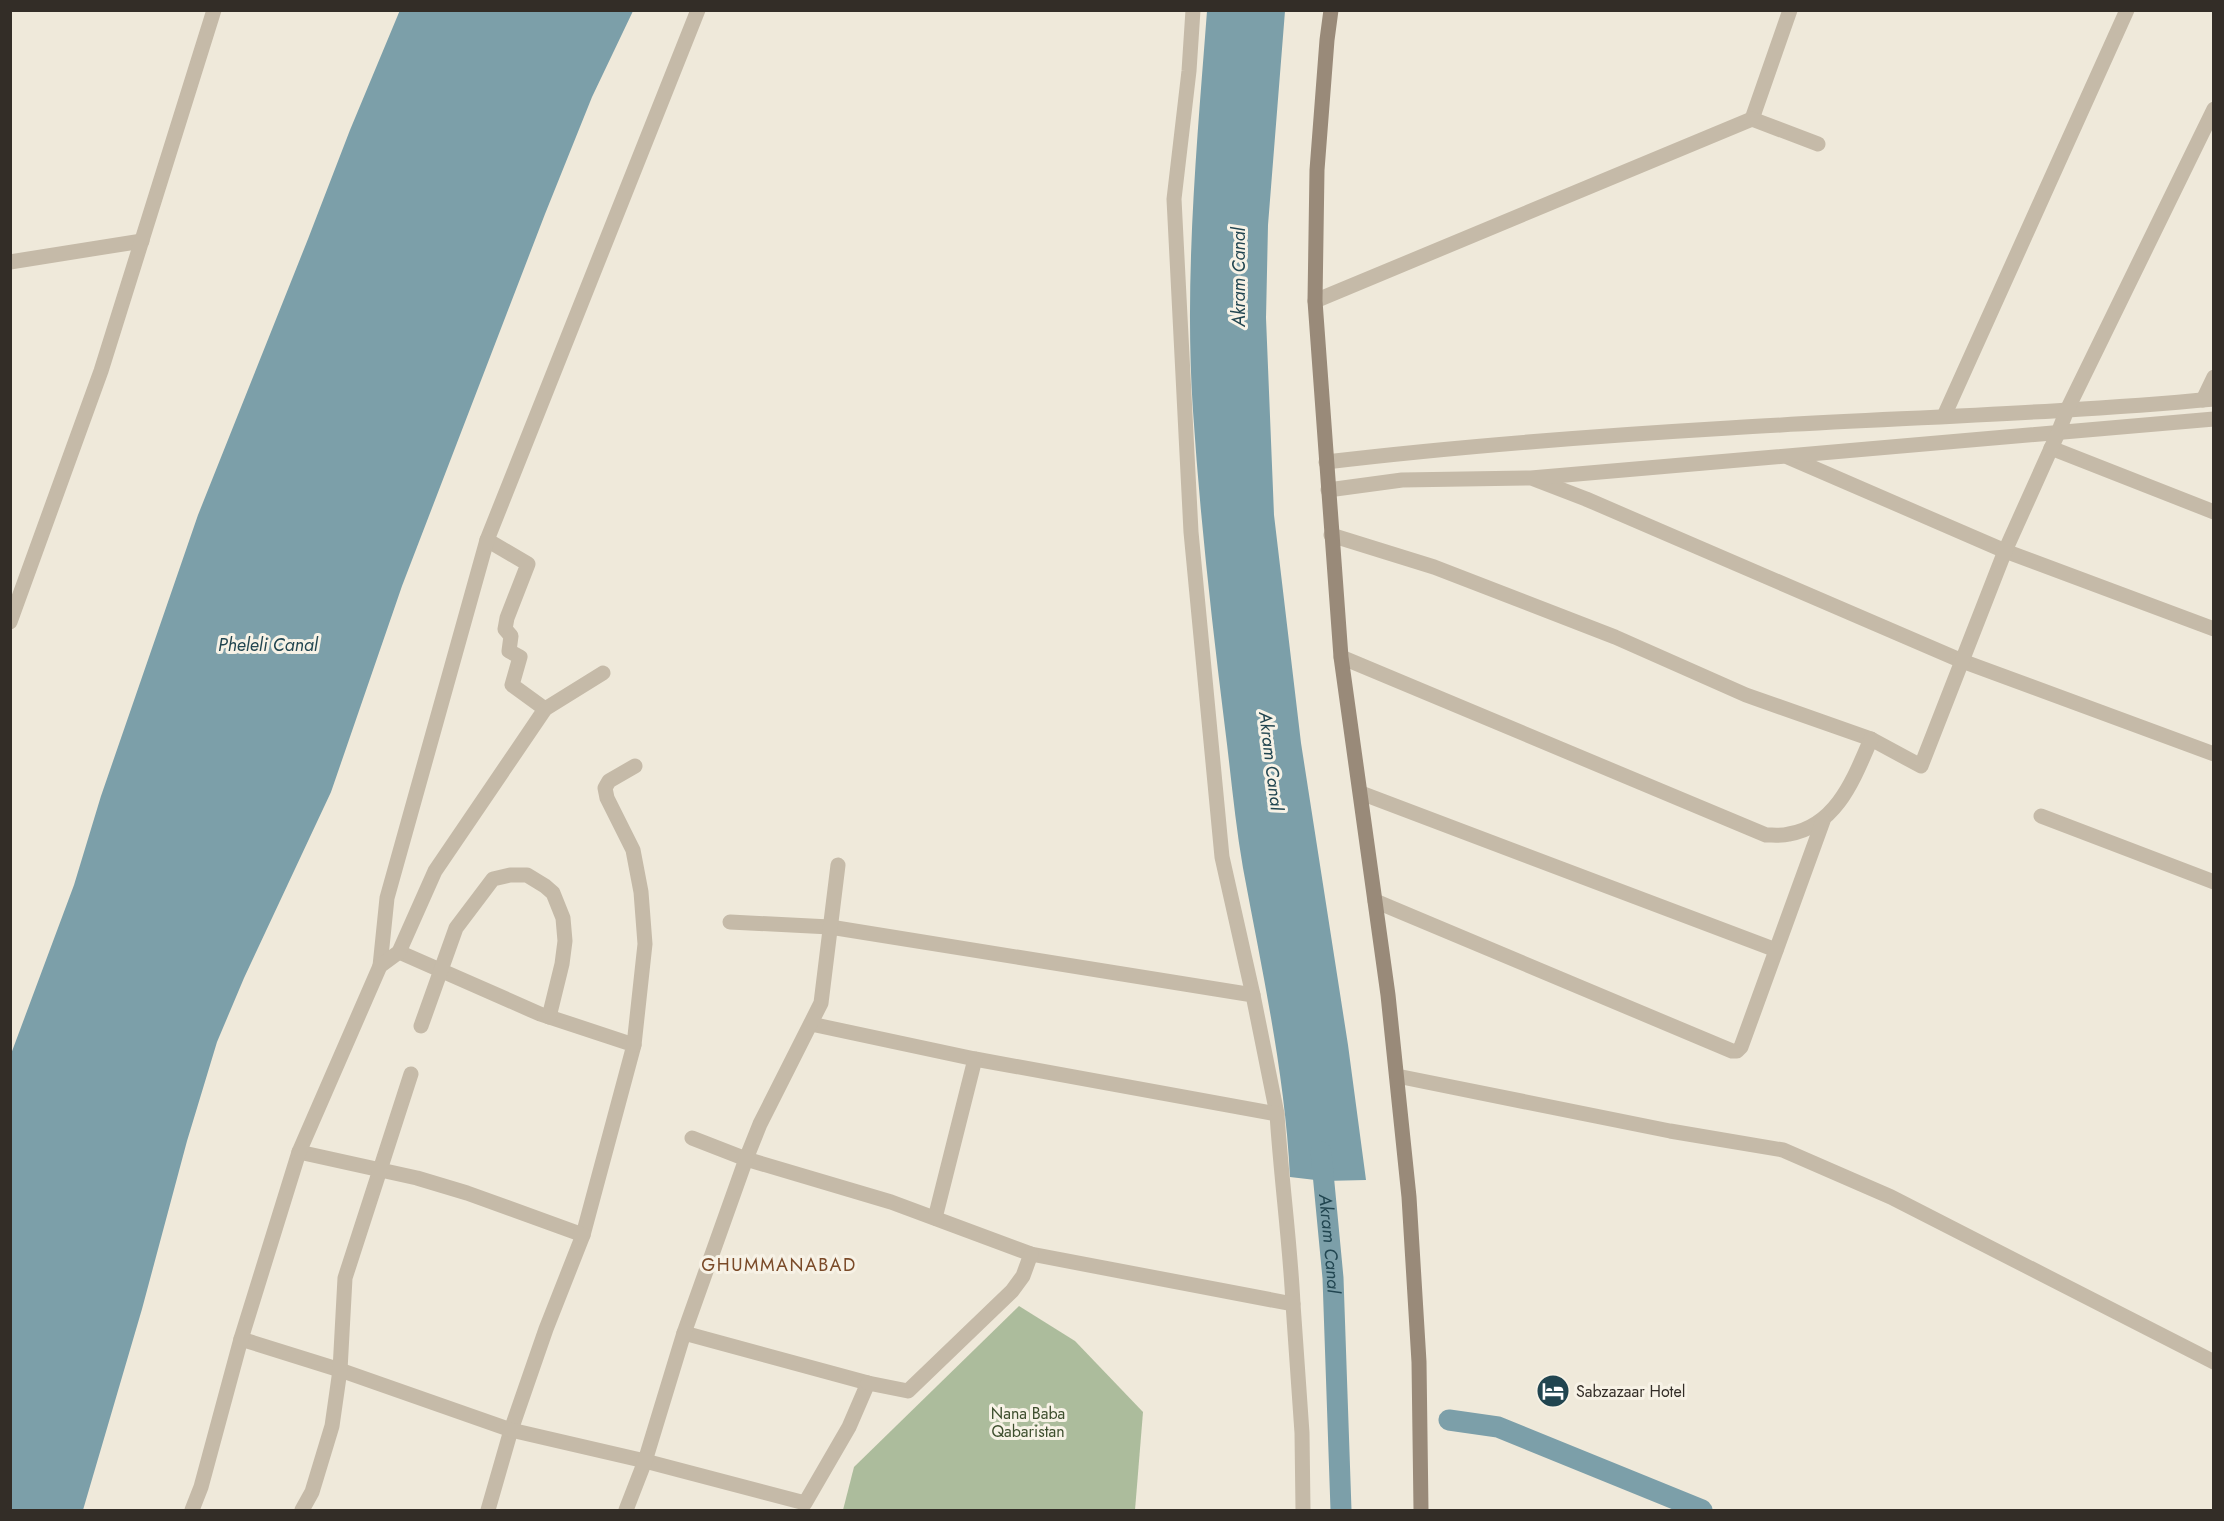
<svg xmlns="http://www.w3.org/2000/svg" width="2224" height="1521" font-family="Jost,sans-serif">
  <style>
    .green { fill: #acbc9c }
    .water { fill: #7c9fa9 }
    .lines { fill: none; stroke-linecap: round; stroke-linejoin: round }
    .canal { stroke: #7c9fa9; stroke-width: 21 }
    .street { stroke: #c5baa8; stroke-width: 15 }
    .secondary { stroke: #998a79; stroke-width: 15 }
    .labels { text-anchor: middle; stroke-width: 6; stroke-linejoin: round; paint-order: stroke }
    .poi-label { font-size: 16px; fill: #332d27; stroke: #f7f2e6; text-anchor: start }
    .park-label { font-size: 16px; fill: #3d4e2d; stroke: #f7f2e6 }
    .water-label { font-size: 18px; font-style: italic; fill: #214550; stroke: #f7f2e6 }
    .neighbourhood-label { font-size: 18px; letter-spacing: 1.5px; fill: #7a4a28; stroke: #f7f2e6 }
  </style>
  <rect width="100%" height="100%" fill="#efe9da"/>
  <polygon class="green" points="1019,1306 1075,1341 1143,1412 1135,1510 843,1510 854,1467"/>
  <g class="water">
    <polygon points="400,10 633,11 592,97 545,214 402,586 331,792 244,978 217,1042 187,1141 142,1309 83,1510 11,1510 11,1054 74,885 101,796 198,515 308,239 350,130"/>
    <path d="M1207 11H1285L1268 225 1266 318 1274 515 1301 743 1348 1045 1366 1180 1324 1181 1290 1177C1285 1073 1262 971 1243 868 1235 822 1231 775 1225 728 1212 623 1200 517 1193 411 1184 278 1197 143 1207 11Z"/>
  </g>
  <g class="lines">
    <g class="canal">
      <path id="s1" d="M1321 1152 1333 1278 1341 1510"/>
      <polyline points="1449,1420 1498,1427 1702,1510"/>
    </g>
    <g class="street">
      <polyline points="1193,10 1189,71 1174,199 1191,532 1222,857 1253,995"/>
      <polyline points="1752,119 1790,10"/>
      <polyline points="10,262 142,241"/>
      <polyline points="1315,301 1752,119 1818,144"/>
      <polyline points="2203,400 2214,377"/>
      <polyline points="1944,416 2127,10"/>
      <polyline points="2051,448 2214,512"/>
      <polyline points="1788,457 2005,551 2214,629"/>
      <path d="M1326 462C1460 446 1594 436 1729 428 1890 418 2052 414 2214 399"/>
      <polyline points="1534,479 1586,499 1962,661 2214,754"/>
      <polyline points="1328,490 1402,480 1531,478 2214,419"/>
      <polyline points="1331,535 1434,567 1615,637 1746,695 1871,739 1921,766 2005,551 2058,433 2067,410 2214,109"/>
      <polyline points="487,540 528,564 507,618 505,629 511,636 509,651 520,657 512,685 545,709"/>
      <polyline points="10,622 101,371 214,10"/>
      <path d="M1341 657 1766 835C1773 835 1782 836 1789 834 1837 826 1854 778 1871 739"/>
      <polyline points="1361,793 1776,950"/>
      <polyline points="2041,816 2214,882"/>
      <polyline points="1375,901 1732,1051 1737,1051 1741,1047 1823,821"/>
      <polyline points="730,922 830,927 1253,995 1277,1114"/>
      <polyline points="399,952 540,1014 634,1045 583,1235 546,1329 511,1430 488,1510"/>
      <polyline points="380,966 387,898 487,540 698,10"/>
      <path d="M811 1024 975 1059 1277 1114C1281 1178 1290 1241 1293 1304"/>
      <polyline points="421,1026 456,928 493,879 510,875 527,875 545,886 553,893 563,918 565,941 562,964 549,1017"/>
      <polyline points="634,1045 645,944 641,892 633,850 607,798 605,788 609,781 635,766"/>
      <polyline points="1397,1076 1670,1131 1783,1150 1891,1197 2214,1362"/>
      <polyline points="692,1138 746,1159 891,1202 1031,1254 1293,1304 1302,1433 1303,1510"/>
      <polyline points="299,1152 417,1178 467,1193 583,1235"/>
      <polyline points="935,1218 975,1059"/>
      <polyline points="241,1339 340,1370 511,1430 645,1461 805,1503 849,1427 868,1383 684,1333"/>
      <polyline points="868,1383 908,1391 1012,1291 1023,1276 1031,1254"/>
      <polyline points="192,1510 201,1487 241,1339 299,1152 380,966 399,952 435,871 545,709 603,673"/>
      <polyline points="302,1510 312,1492 332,1426 340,1370 345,1278 411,1074"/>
      <polyline points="626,1510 645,1461 684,1333 746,1159 760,1124 821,1003 838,865"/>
    </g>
    <polyline class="secondary" points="1331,10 1327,40 1317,170 1315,301 1341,657 1388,995 1409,1197 1419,1362 1421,1510"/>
  </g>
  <defs>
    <g id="hotel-disc" transform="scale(1.725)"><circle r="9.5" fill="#214550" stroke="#f7f2e6"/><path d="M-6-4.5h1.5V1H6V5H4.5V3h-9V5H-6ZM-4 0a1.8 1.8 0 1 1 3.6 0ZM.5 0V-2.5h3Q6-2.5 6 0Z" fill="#fff"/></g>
  </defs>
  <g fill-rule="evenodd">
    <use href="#hotel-disc" x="1553" y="1391"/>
  </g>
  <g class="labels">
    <g class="poi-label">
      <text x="1576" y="1397">Sabzazaar Hotel</text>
    </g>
    <g class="park-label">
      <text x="1028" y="1419">Nana Baba<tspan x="1028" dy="18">Qabaristan</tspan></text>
    </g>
    <g class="water-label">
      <text transform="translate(1239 277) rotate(-90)" y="6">Akram Canal</text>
      <text x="268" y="651">Pheleli Canal</text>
      <text transform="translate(1271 761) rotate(83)" y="6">Akram Canal</text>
      <text dy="6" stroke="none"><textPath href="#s1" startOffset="92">Akram Canal</textPath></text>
    </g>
    <g class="neighbourhood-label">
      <text x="779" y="1271">GHUMMANABAD</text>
    </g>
  </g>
  <rect width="2224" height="1521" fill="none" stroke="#332d27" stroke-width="24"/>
</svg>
